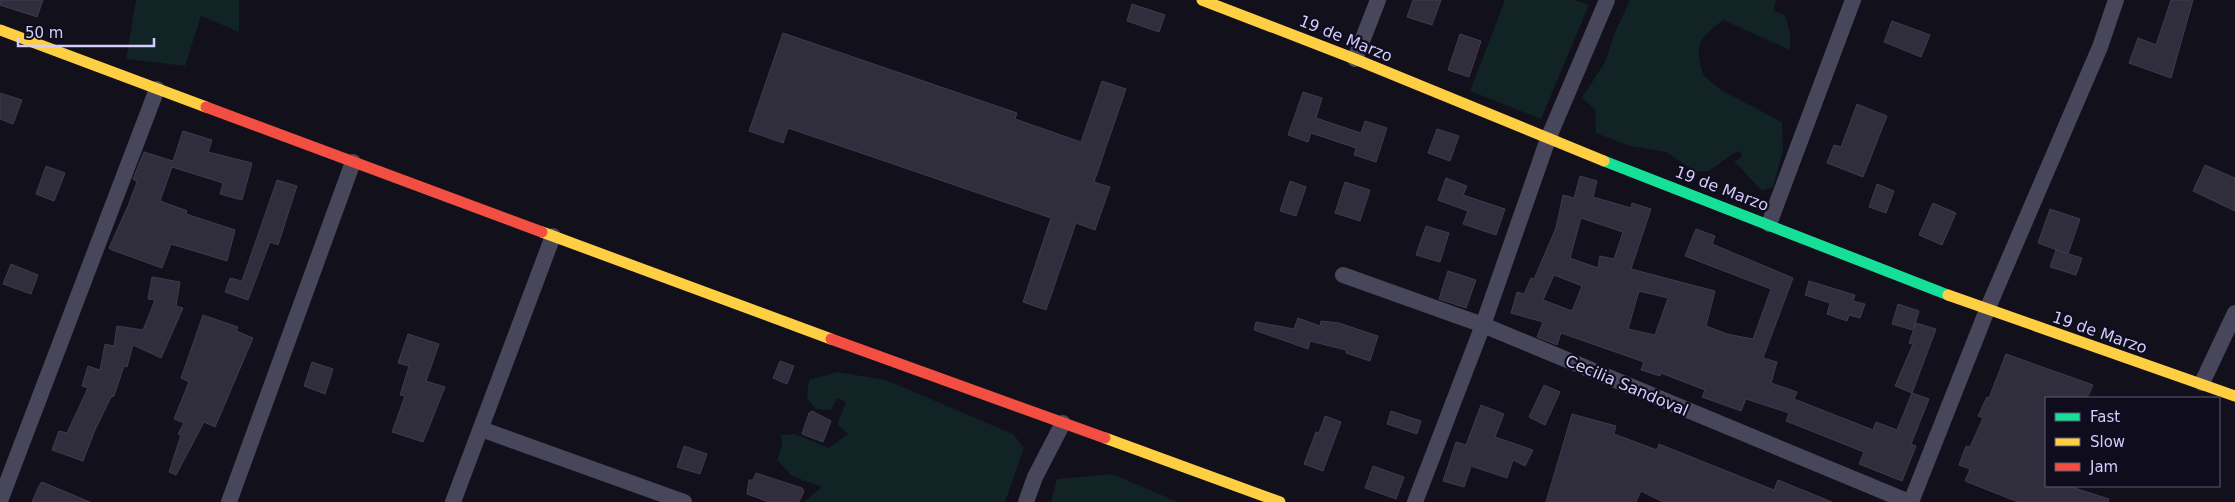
<svg xmlns="http://www.w3.org/2000/svg" width="2235" height="502" font-family="'DejaVu Sans',sans-serif">
  <style>
    .green { fill: #112324 }
    .building { fill: #302e3c; stroke: #3e3b4d; fill-rule: evenodd }
    .lines { fill: none; stroke-linecap: round; stroke-linejoin: round }
    .street { stroke: #47465a; stroke-width: 16 }
    .fast { stroke: #16e098; stroke-width: 11 }
    .slow { stroke: #ffcf43; stroke-width: 11 }
    .jam { stroke: #f24e42; stroke-width: 11 }
    .labels { text-anchor: middle; stroke-width: 4.5; stroke-linejoin: round; paint-order: stroke }
    .street-label { font-size: 16px; fill: #d1cefb; stroke: #0f0d1d }
  </style>
  <rect width="100%" height="100%" fill="#12101a"/>
  <g class="green">
    <polygon points="136,0 239,0 239,32 201,16 185,66 126,59"/>
    <polygon points="1505,0 1574,0 1589,5 1541,119 1470,91"/>
    <path d="M1630 0H1776L1774 11 1785 15 1790 32V50L1723 20C1699 39 1694 43 1703 75L1721 90 1782 122 1783 150 1773 187 1762 191 1734 161 1741 158V151L1734 153 1709 171H1694L1666 152 1629 146 1596 133 1595 109 1582 98 1605 62 1615 32Z"/>
    <polygon points="837,372 886,380 1013,434 1024,448 1005,502 804,502 822,487 792,476 777,460 782,446 781,435 795,434 829,448 848,434 837,424 846,402 837,398 831,410 816,409 807,398 809,380"/>
    <polygon points="1112,474 1178,502 1051,502 1057,479"/>
  </g>
  <g class="building">
    <polygon points="0,0 43,0 37,17 0,5"/>
    <polygon points="1413,0 1441,0 1432,25 1407,17"/>
    <polygon points="2171,0 2193,0 2171,78 2129,63 2138,38 2156,45"/>
    <polygon points="1132,4 1165,15 1159,32 1127,21"/>
    <polygon points="1892,21 1930,35 1921,57 1884,42"/>
    <polygon points="783,33 1017,113 1015,119 1081,142 1102,81 1126,89 1094,182 1110,187 1095,230 1076,223 1046,310 1023,302 1051,218 788,128 783,143 749,131"/>
    <polygon points="1460,34 1481,41 1469,77 1448,70"/>
    <polygon points="1303,92 1322,98 1316,118 1361,133 1365,121 1387,128 1376,162 1354,155 1356,148 1311,133 1308,142 1288,135"/>
    <polygon points="0,93 22,100 13,124 0,119"/>
    <polygon points="1857,104 1887,116 1863,177 1827,163 1834,145 1841,147"/>
    <polygon points="1437,129 1459,136 1450,161 1428,153"/>
    <polygon points="183,131 212,140 208,152 252,163 242,200 220,194 223,183 172,167 160,201 185,210 187,211 186,214 235,230 227,261 171,244 162,268 112,250 109,248 128,206 137,182 133,179 144,152 173,161"/>
    <polygon points="2205,165 2235,178 2235,211 2193,191"/>
    <polygon points="46,166 65,173 54,201 36,194"/>
    <path d="M1580 176 1597 181 1593 197 1631 208 1632 203 1651 209 1631 269 1715 291 1706 326 1727 334 1753 339 1771 289 1685 256 1696 229 1715 236 1712 244 1793 278 1763 358 1777 362 1771 383 1797 392 1794 399 1873 430 1876 422 1897 430 1912 393 1929 399 1911 444 1916 446 1902 481 1859 464 1864 452 1786 421 1789 413 1746 399 1741 411 1702 397 1705 390 1661 373 1660 376 1641 370 1644 362 1561 333 1557 345 1537 337 1543 322 1511 313 1517 292 1524 294 1531 278 1534 279 1556 228 1563 195 1574 198ZM1581 218 1623 232 1614 259 1600 256 1598 268 1570 258ZM1554 275 1582 286 1572 311 1543 300ZM1639 291 1668 298 1655 335 1628 329Z"/>
    <polygon points="1446,178 1467,186 1463,195 1505,209 1496,235 1463,224 1468,211 1438,200"/>
    <polygon points="277,180 297,186 278,245 270,242 248,300 225,292 230,278 242,281"/>
    <polygon points="1290,181 1306,187 1296,216 1280,211"/>
    <polygon points="1345,182 1370,190 1360,221 1335,213"/>
    <polygon points="1877,184 1894,191 1886,213 1869,207"/>
    <polygon points="1933,203 1956,213 1942,245 1919,235"/>
    <polygon points="2050,209 2080,219 2068,254 2038,243"/>
    <polygon points="1426,226 1449,233 1440,262 1416,255"/>
    <polygon points="2056,250 2082,258 2076,275 2050,267"/>
    <polygon points="11,264 38,275 31,294 3,284"/>
    <polygon points="1448,271 1476,280 1466,308 1439,299"/>
    <polygon points="152,277 180,282 176,306 183,308 161,358 133,345 127,367 124,366 114,396 111,397 95,430 83,461 52,450 59,431 67,433 88,388 82,386 88,366 100,370 105,344 114,346 117,326 143,330 155,300 148,299"/>
    <polygon points="1809,281 1855,295 1853,301 1865,304 1860,318 1849,315 1847,321 1827,314 1830,303 1805,295"/>
    <polygon points="1898,304 1919,311 1913,330 1892,324"/>
    <polygon points="203,315 238,327 236,331 253,338 215,427 204,422 176,475 169,472 181,435 178,434 184,423 174,419 189,382 181,378"/>
    <polygon points="1298,318 1320,326 1321,321 1339,323 1378,336 1370,361 1346,353 1346,350 1310,341 1308,349 1254,330 1256,322 1294,329"/>
    <polygon points="1916,323 1936,329 1912,393 1895,386 1913,344 1909,343"/>
    <polygon points="408,334 439,344 426,381 445,387 423,442 392,432 405,396 400,395 409,366 398,363"/>
    <polygon points="2006,354 2093,385 2087,398 2046,398 2046,486 2068,486 2109,499 2108,502 2018,502 1965,481 1970,469 1959,465 1966,446 1970,447 1983,418 1978,416 1987,397 1989,398"/>
    <polygon points="780,361 794,366 787,384 773,378"/>
    <polygon points="312,362 333,369 325,394 304,386"/>
    <polygon points="1544,385 1560,392 1545,425 1529,417"/>
    <polygon points="1481,405 1504,414 1495,437 1533,450 1525,466 1513,460 1507,478 1471,466 1464,487 1443,481 1456,442 1466,445"/>
    <polygon points="812,411 831,421 823,442 802,434 809,413"/>
    <polygon points="1391,411 1421,421 1417,434 1387,424"/>
    <polygon points="1572,414 1616,426 1614,434 1657,450 1659,444 1774,490 1778,480 1832,502 1663,502 1641,491 1636,502 1546,502"/>
    <polygon points="1325,416 1341,422 1323,471 1304,464 1316,432 1319,433"/>
    <polygon points="684,446 707,454 700,474 677,467"/>
    <polygon points="1373,466 1404,477 1396,499 1365,488"/>
    <polygon points="756,473 802,488 804,491 799,502 769,502 747,494 749,480 753,480"/>
    <polygon points="42,482 90,502 32,502 40,484"/>
  </g>
  <g class="lines">
    <g class="street">
      <polyline points="1355,59 1378,0"/>
      <polyline points="1769,224 1853,0"/>
      <polyline points="1343,275 1483,325 1909,502"/>
      <polyline points="2202,383 2235,313"/>
      <polyline points="481,429 684,502"/>
      <polyline points="0,501 157,89"/>
      <polyline points="229,502 353,162"/>
      <polyline points="453,502 553,236"/>
      <polyline points="1026,502 1035,477 1063,423"/>
      <polyline points="1415,502 1483,325 1548,139 1607,0"/>
      <polyline points="1911,502 1987,310 2100,47 2116,0"/>
    </g>
    <polyline class="fast" points="1604,161 1948,295"/>
    <g class="slow">
      <polyline points="1202,0 1355,59 1604,161"/>
      <polyline points="0,30 206,107"/>
      <polyline points="542,232 831,339"/>
      <polyline points="1948,295 2235,396"/>
      <polyline points="1105,438 1280,502"/>
    </g>
    <g class="jam">
      <polyline points="206,107 542,232"/>
      <polyline points="831,339 1105,438"/>
    </g>
  </g>
  <g class="labels">
    <g class="street-label">
      <text transform="translate(1346 38) rotate(22)" y="6">19 de Marzo</text>
      <text transform="translate(1722 188) rotate(21)" y="6">19 de Marzo</text>
      <text transform="translate(2100 332) rotate(19)" y="6">19 de Marzo</text>
      <text transform="translate(1627 385) rotate(23)" y="6">Cecilia Sandoval</text>
    </g>
  </g>
  <rect x="2045" y="397" width="175" height="90" fill="#0f0d1d" stroke="#5d5a76"/>
  <rect x="2055" y="413" width="25" height="8" fill="#16e098" stroke="#5d5a76"/>
  <text x="2090" y="422" font-size="15" fill="#d1cefb">Fast</text>
  <rect x="2055" y="438" width="25" height="8" fill="#ffcf43" stroke="#5d5a76"/>
  <text x="2090" y="447" font-size="15" fill="#d1cefb">Slow</text>
  <rect x="2055" y="463" width="25" height="8" fill="#f24e42" stroke="#5d5a76"/>
  <text x="2090" y="472" font-size="15" fill="#d1cefb">Jam</text>
  <path d="M18 38v8h136v-8" fill="none" stroke="#d1cefb" stroke-width="2.5"/>
  <text x="25" y="38" font-size="15" fill="#d1cefb" stroke="#0f0d1d" stroke-width="4" paint-order="stroke">50 m</text>
</svg>
